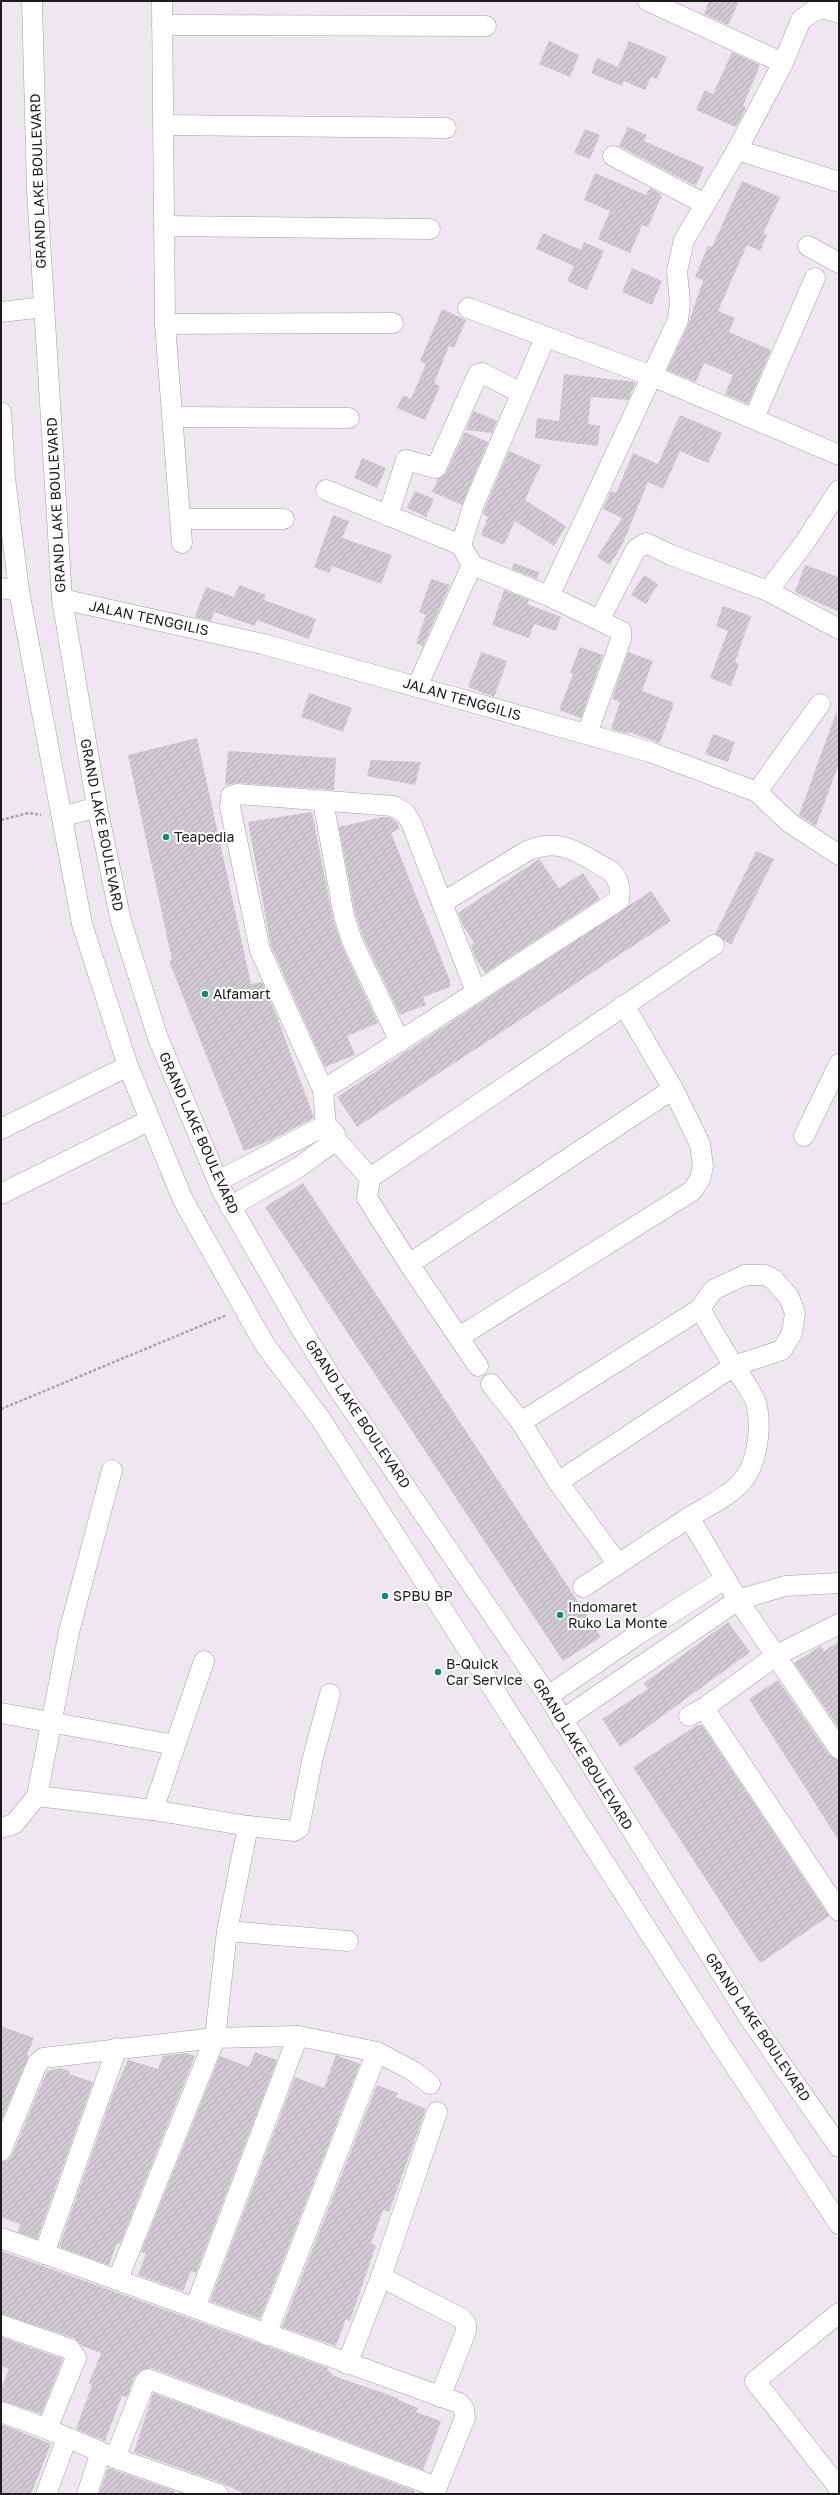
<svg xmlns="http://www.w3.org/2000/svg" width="840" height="2495" font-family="'Golos Text',sans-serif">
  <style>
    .building { fill: url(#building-hatch) }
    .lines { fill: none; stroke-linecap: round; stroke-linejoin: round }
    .minor-casing { stroke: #a39da4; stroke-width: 21 }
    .path { stroke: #a8a3a9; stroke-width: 2.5; stroke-dasharray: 3 2; stroke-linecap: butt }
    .minor { stroke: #fff; stroke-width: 20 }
    .poi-dot { fill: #118c70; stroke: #fff; stroke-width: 1.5 }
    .labels { text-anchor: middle; stroke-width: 4; stroke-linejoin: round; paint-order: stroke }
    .street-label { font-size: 14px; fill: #1d1b1e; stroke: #fff }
    .poi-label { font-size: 14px; fill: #1d1b1e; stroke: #fff; text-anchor: start }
  </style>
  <defs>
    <pattern id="building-hatch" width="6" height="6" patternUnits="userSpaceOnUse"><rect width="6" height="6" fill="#d0c9d1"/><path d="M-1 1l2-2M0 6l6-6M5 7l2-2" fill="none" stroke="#b2acb3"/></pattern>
  </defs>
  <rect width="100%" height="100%" fill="#eee7ef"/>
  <g class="building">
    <polygon points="709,1 739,1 728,25 704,14"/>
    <polygon points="549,41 579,55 570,77 539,64"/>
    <polygon points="629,41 667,57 657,79 651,77 645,90 624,81 622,86 591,73 597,58 618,67"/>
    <polygon points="732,52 760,65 743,106 746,108 736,127 696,110 705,90 713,94"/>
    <polygon points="628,127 647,135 644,141 704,167 696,186 619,146"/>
    <polygon points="585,129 600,135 590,159 574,153"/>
    <polygon points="595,173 646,195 650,188 662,195 648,227 642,225 630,253 598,239 610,211 584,200"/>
    <polygon points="742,181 780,197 763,234 767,235 760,251 747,245 718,311 735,318 729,332 771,350 748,404 725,394 733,375 704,363 696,382 667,370 688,325 703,280 695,277 708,246 712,247"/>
    <polygon points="543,233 581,250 584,242 604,251 587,290 567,281 574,266 536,249"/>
    <polygon points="632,268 662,281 652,305 622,292"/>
    <polygon points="442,309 466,320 454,348 449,346 434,383 440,386 425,420 397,408 403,395 411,399 426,364 420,361"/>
    <polygon points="564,374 636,382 628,400 591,397 588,424 600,426 598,446 535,438 537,418 559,421"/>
    <polygon points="474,411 497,421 492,433 466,430"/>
    <polygon points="680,415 722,433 708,463 680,451 663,489 648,482 622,545 610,565 597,557 622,518 603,509 611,491 616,493 633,453 658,464"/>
    <polygon points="465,432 488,442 462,505 432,492 438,479 446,473"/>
    <polygon points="509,451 541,465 525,500 566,526 554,546 515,521 504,545 481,535 488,517 483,514 485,508"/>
    <polygon points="362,458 386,468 377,488 354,478"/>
    <polygon points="415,491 434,499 426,517 407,508"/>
    <polygon points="333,515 349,521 342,538 392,555 381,584 332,566 329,573 314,567"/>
    <polygon points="514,563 539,572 537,579 512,569"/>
    <polygon points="805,565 839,577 839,612 795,592"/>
    <polygon points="644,575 658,584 646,604 631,595"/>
    <polygon points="431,579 450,585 423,646 416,643 426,615 419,612"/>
    <polygon points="239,585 266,595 264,600 316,619 309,639 257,620 255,626 214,612 211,621 195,617 206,587 234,597"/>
    <polygon points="504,590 529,600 527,604 561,617 556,631 534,624 529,638 492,625"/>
    <polygon points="723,606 751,616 735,662 739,664 731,686 710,678 728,631 716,626"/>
    <polygon points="580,647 603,655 581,718 559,710 573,674 570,673"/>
    <polygon points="481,652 507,661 494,697 468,687"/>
    <polygon points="628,652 653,661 642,691 674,703 660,743 629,732 628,734 611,729 620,702 612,699"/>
    <polygon points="309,693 352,708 343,732 301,717"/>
    <polygon points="837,710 839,763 816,826 799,815"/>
    <polygon points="713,734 735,742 728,762 705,754"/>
    <polygon points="197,738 251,984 262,982 276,1014 314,1118 269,1141 244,1151 169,961 172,960 128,755"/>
    <polygon points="228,751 336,758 334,790 238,783 225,785"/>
    <polygon points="371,760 421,762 415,785 367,776"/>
    <polygon points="312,812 333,919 342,946 378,1023 347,1036 355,1055 325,1067 271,946 248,822"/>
    <polygon points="382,817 389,817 398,823 399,829 391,833 450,981 450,987 423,997 426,1005 400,1015 363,937 355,913 339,827"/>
    <polygon points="756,851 774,859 731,945 715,934"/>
    <polygon points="539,859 559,888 583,873 600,899 485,973 476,959 471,946 474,943 464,927 458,913"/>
    <polygon points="651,891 671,921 357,1127 337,1097"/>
    <polygon points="303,1183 601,1637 563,1661 265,1207"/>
    <polygon points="728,1622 750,1652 620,1747 602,1719 648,1689 644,1683"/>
    <polygon points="839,1642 839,1728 794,1663 821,1646 824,1651"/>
    <polygon points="778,1680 829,1755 839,1760 839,1841 749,1699"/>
    <polygon points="697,1725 702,1725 829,1916 760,1963 633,1767"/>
    <polygon points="1,2026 34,2038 27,2055 29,2056 1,2121"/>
    <polygon points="255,2052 277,2060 196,2273 191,2271 183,2291 138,2275 146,2254 141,2252 220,2056 249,2067"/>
    <polygon points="186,2053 195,2056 120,2244 117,2243 109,2265 59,2247 114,2091 128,2060 158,2069 163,2056"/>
    <polygon points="336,2055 360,2064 260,2319 210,2301 295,2077 324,2088"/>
    <polygon points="60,2068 70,2071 69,2074 93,2082 37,2239 18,2232 20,2224 1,2217 1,2162 8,2160 12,2155 47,2071"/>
    <polygon points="377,2085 398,2093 396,2097 426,2109 389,2212 383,2210 371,2243 376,2245 350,2321 346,2319 336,2346 282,2327"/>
    <polygon points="1,2251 328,2368 327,2371 332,2373 331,2375 398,2398 398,2400 418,2408 416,2412 441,2421 423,2470 152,2368 140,2371 134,2378 127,2397 122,2396 105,2441 76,2429 92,2385 89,2383 101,2353 82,2346 74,2338 1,2314"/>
    <polygon points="1,2337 63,2359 41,2414 1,2401 1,2390 9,2369 1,2366"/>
    <polygon points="153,2393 415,2491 414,2494 245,2494 222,2483 134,2452"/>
    <polygon points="1,2424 51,2444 31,2494 1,2494"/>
    <polygon points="108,2468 111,2469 175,2491 174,2494 99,2494"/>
  </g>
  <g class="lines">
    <g class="minor-casing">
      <g id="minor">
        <polyline points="32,1 37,190 62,599 97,807 121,921 158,1038 222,1191 300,1327 337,1387 548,1696 748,2016 839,2147"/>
        <polyline points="162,1 165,324 182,543"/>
        <polyline points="648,1 783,63"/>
        <polyline points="162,25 486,26"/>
        <polyline points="163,125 446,128"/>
        <polyline points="737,150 839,182"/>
        <polyline points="613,156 705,204"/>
        <polyline points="164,226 430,229"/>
        <polyline points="808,246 839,263"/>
        <polyline points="468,308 652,376 839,455"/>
        <polyline points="1,312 44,307"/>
        <polyline points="165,324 393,323"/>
        <polyline points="1,412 5,478 19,591 82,924 128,1066 183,1200 265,1345 320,1418 712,2031 839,2224"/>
        <polyline points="174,417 349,418"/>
        <polyline points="754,418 815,278"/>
        <polyline points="326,490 461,545"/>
        <polyline points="388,516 406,460 436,468 478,374 482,373 521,393"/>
        <polyline points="181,519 284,519"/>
        <polyline points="472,565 549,596 621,631 621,639 587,734"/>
        <polyline points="1,588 19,591"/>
        <polyline points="768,591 805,542 839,490"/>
        <polyline points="549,596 678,320 680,303 677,271 684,240 737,150 783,63 801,20 815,10 826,9 839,13"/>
        <polyline points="62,599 263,644 650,752 757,792 790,823 839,855"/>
        <polyline points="600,619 636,549 646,543 671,555 768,591 839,629"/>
        <polyline points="417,687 472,565 461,545 474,504 545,338"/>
        <polyline points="757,792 820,704"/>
        <polyline points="323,801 344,916 352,941 400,1042"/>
        <polyline points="62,817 97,807"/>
        <polyline points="323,1090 260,950 230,807 231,796 237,794 393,806 405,813 411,822 442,903"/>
        <polyline points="1,1129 128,1066"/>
        <polyline points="804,1136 839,1064"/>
        <path d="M370 1178 336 1140 335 1134 326 1125 323 1090C420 1029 516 966 613 904L619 900C621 888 619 880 611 871 581 855 562 836 527 851L442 903 476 992"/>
        <polyline points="218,1181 326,1125"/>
        <polyline points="1,1194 150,1120"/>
        <polyline points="230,1207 299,1167 336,1140"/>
        <polyline points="409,1264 673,1089"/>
        <polyline points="459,1337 692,1191 700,1179 703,1166 700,1144 673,1089 624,1005"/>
        <polyline points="478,1366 409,1264 367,1198 370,1178 714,945"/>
        <polyline points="491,1384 521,1422 558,1482 618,1564"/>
        <polyline points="521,1422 700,1309"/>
        <path d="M558 1482 734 1366 782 1350 792 1333 795 1313 789 1297 773 1279 765 1275H745L713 1290 700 1309C711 1328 722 1348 734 1366 741 1378 751 1389 756 1403 762 1425 758 1460 744 1479 730 1497 706 1506 687 1519 652 1541 618 1565 583 1587"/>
        <polyline points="689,1517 738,1600 839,1749"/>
        <polyline points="839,1624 777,1655 704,1708 839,1911"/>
        <polyline points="548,1696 637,1635 725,1579"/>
        <polyline points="1,1713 175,1745"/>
        <polyline points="689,1716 704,1708"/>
        <polyline points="562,1720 738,1600 785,1586 839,1583"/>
        <polyline points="37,1796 69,1632 112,1470"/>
        <polyline points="153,1810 204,1661"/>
        <polyline points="248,1826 294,1831 299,1828 312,1761 330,1694"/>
        <polyline points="1,1828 14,1824 37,1796 153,1810 248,1826 227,1931 215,2038 43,2058 37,2064 1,2151"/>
        <polyline points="227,1931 348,1941"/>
        <polyline points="1,2238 459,2403 464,2409 465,2418 434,2494"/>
        <polyline points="44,2254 117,2048"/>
        <polyline points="381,2277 461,2318 466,2324 466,2331 440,2397"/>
        <polyline points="118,2279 215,2038 298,2036 377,2052 413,2071 430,2084"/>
        <polyline points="195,2308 298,2036"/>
        <polyline points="839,2313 755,2381 839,2488"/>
        <polyline points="1,2325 70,2349 76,2358 47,2429 1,2412"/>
        <polyline points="266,2335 377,2052"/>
        <polyline points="347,2364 381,2277 437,2112"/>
        <polyline points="47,2429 115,2458"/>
        <polyline points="46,2494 67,2438"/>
        <polyline points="87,2494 101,2452"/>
        <polyline points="218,2494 115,2458 145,2382 148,2379 437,2487"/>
      </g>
    </g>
    <g class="path">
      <polyline points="1,820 28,813 41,815"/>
      <polyline points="1,1409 227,1315"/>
    </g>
    <use href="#minor" class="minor"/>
  </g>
  <g class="poi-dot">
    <circle cx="166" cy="837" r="4"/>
    <circle cx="205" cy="994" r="4"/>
    <circle cx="385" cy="1596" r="4"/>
    <circle cx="560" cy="1615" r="4"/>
    <circle cx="438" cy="1672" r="4"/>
  </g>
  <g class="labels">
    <g class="street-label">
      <text transform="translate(38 181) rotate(-92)" y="5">GRAND LAKE BOULEVARD</text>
      <text transform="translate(56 505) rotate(-93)" y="5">GRAND LAKE BOULEVARD</text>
      <text transform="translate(149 618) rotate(12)" y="5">JALAN TENGGILIS</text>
      <text transform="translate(462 699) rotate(16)" y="5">JALAN TENGGILIS</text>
      <text transform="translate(102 825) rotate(79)" y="5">GRAND LAKE BOULEVARD</text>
      <text transform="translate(199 1133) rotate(66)" y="5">GRAND LAKE BOULEVARD</text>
      <text transform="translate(358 1414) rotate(56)" y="5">GRAND LAKE BOULEVARD</text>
      <text transform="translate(583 1754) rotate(58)" y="5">GRAND LAKE BOULEVARD</text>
      <text transform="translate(758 2027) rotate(56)" y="5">GRAND LAKE BOULEVARD</text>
    </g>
    <g class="poi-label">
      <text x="174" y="842">Teapedia</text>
      <text x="213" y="999">Alfamart</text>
      <text x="393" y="1601">SPBU BP</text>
      <text x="568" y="1612">Indomaret<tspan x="568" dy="16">Ruko La Monte</tspan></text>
      <text x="446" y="1669">B-Quick<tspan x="446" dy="16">Car Service</tspan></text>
    </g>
  </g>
  <rect width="840" height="2495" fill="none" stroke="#1d1b1e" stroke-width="4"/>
</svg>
